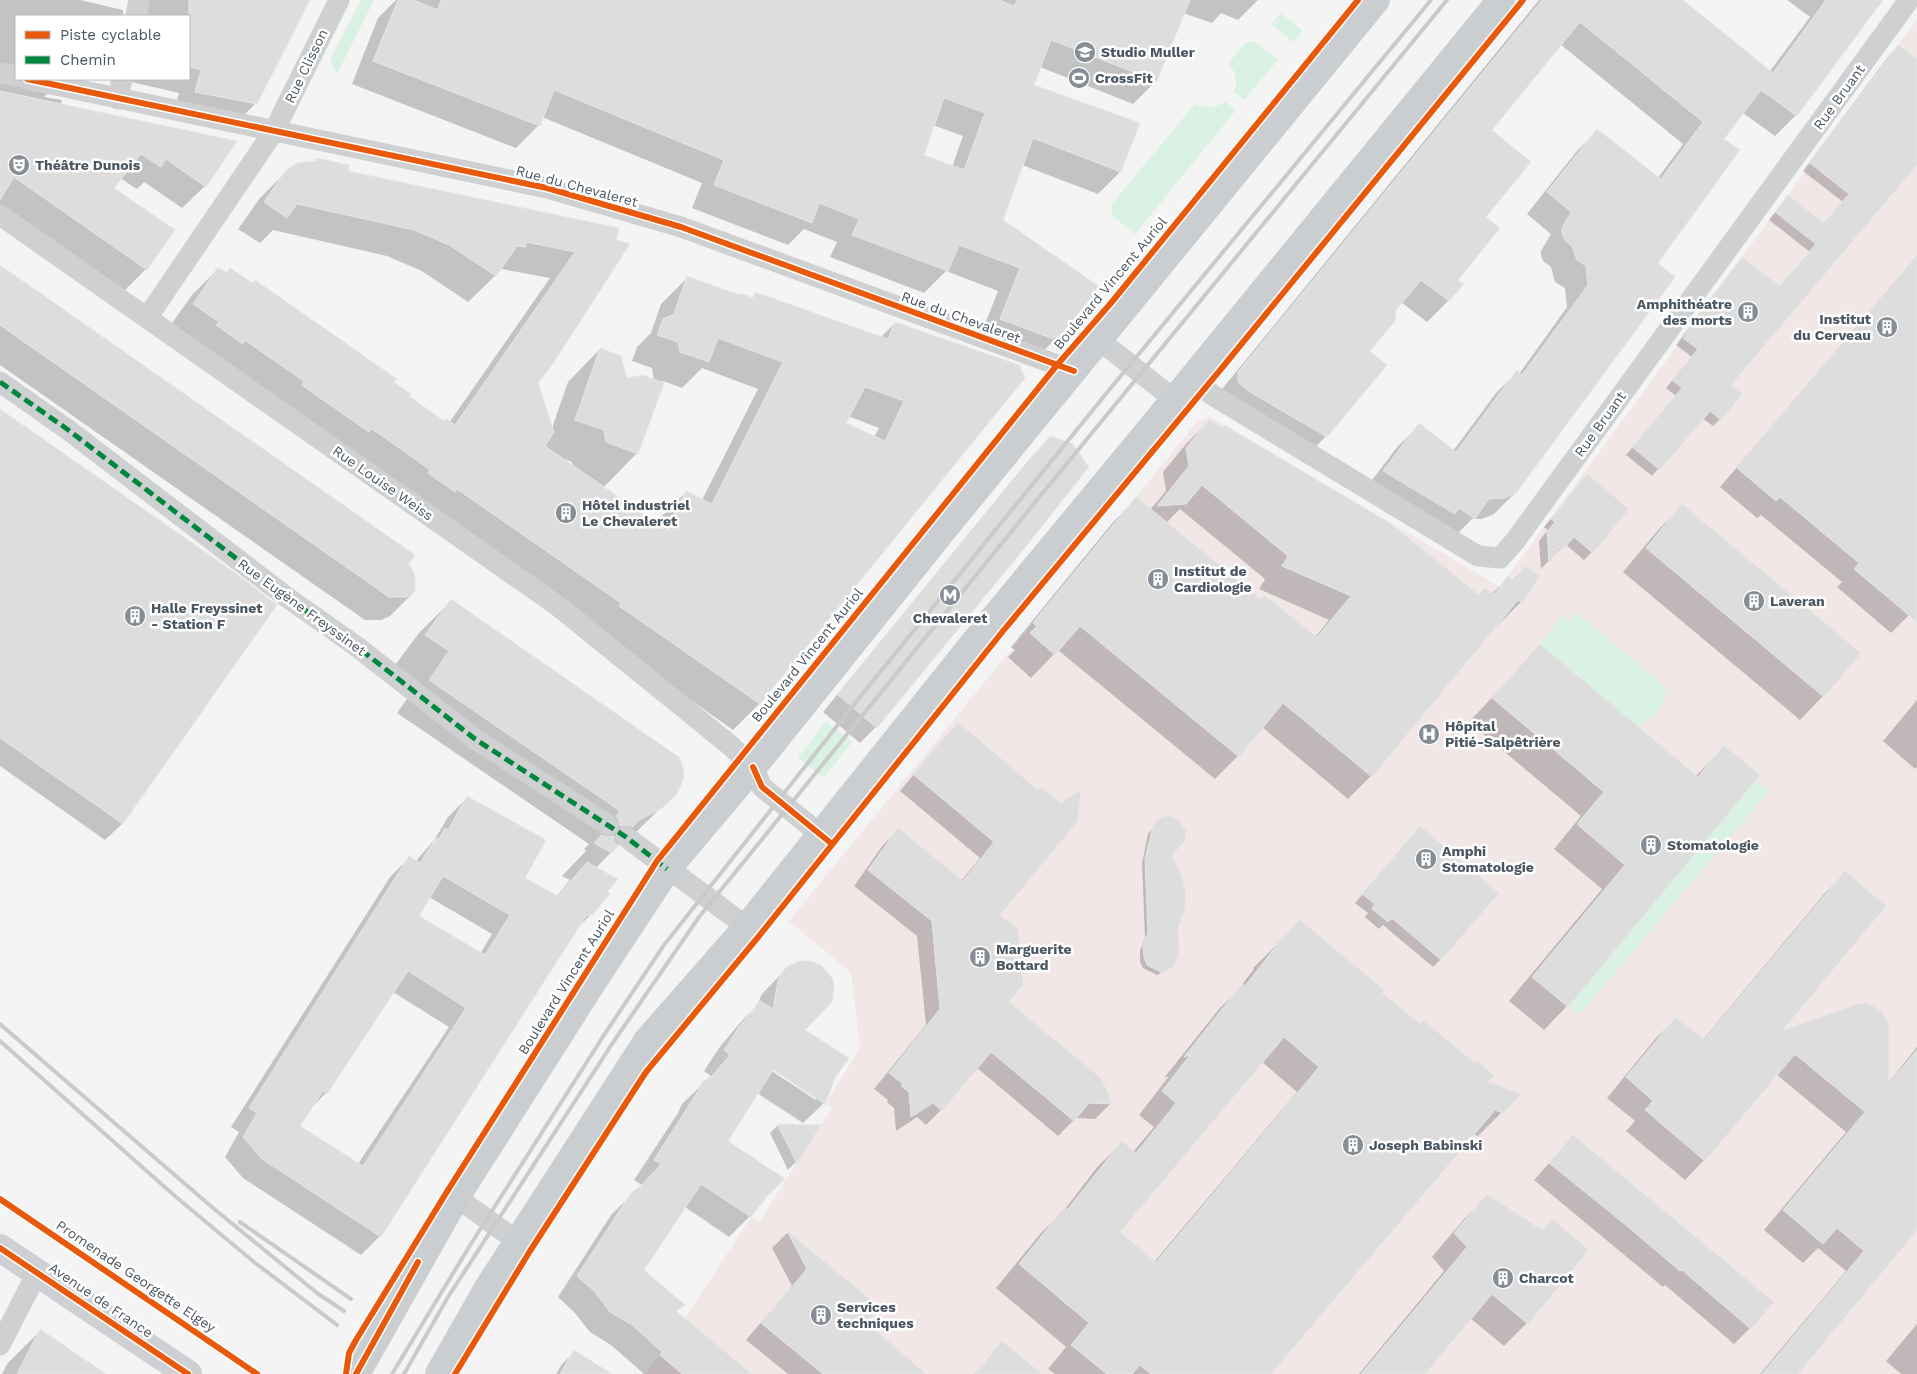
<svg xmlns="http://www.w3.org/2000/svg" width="1917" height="1374" font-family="'Work Sans',sans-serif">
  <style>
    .medical { fill: #f1e7e6 }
    .green { fill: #d9f2e3 }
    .shadow { fill: #0003; fill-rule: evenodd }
    .building { fill: #ddddde; stroke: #e5e6e7; fill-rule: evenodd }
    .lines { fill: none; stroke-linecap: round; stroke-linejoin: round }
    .street { stroke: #ced0d2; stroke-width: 21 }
    .secondary { stroke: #ced0d4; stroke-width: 28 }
    .primary { stroke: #caced1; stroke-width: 28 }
    .rail { stroke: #c9cacc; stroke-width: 4 }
    .quiet { stroke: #00873e; stroke-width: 5; stroke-dasharray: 10 5; stroke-linecap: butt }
    .cycleway-casing { stroke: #fff; stroke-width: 9 }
    .cycleway { stroke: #e8590c; stroke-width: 6 }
    .labels { text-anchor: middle; stroke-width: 5; stroke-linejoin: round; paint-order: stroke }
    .poi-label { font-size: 14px; font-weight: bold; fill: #4a5661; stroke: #fff; text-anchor: start }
    .street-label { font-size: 14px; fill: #4a5661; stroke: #fff }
  </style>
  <rect width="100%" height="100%" fill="#f4f4f4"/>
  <polygon class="medical" points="1917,19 1917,1374 645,1374 685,1318 751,1217 759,1222 832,1108 825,1104 860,1048 851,973 789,921 1199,420 1211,417 1500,587"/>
  <g class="green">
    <polygon points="361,0 374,0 337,74 330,60"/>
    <polygon points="1281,13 1303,31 1293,42 1271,24"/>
    <path d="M1254 41 1278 60 1244 100 1234 92C1238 81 1237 72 1228 64L1245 43Z"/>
    <polygon points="1226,102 1236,110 1135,234 1113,216 1111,205 1195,104 1211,108"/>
    <path d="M1577 613 1665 687C1668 708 1653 716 1639 727L1540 644 1563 615 1570 621Z"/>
    <polygon points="826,721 852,742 824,778 798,758"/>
    <polygon points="1755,780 1769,791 1580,1014 1568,1007"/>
  </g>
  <g class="shadow">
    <polygon points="0,0 80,0 123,10 123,16 16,16 16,79 84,79 80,83 62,79 44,97 62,100 61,105 235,142 205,186 182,208 144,182 137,189 120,178 113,188 146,269 123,292 0,206"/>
    <polygon points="141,0 308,0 256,103 233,126 173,114 179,93 127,81 127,79 189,79 189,16 137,16"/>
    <path d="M396 0 415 2 416 0H1258L1238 20 1221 13 1212 23 1183 13 1156 81 1133 104 1040 67 1032 85 1120 172 1098 194 1022 165 1001 221 1061 334 1037 357 978 342 998 291 946 271 924 293 830 257 837 242 804 229 788 245 692 208 702 183 542 117 539 125 516 148 352 84 378 18ZM933 125 963 136 952 167 922 156Z"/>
    <polygon points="1539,0 1681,0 1770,71 1810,17 1787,0 1881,0 1796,115 1775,136 1743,113 1723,139 1656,263 1516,492 1494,514 1482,519 1472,519 1452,539 1363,492 1398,446 1420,425 1453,451 1496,393 1517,372 1519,374 1567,307 1565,288 1555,282 1551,267 1543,261 1541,255 1541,251 1551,234 1527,214 1576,152 1597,131 1658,178 1683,144 1560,44 1490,130 1484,218 1449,300 1427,322 1401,302 1368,351 1326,436 1305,458 1218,394"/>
    <polygon points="1898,47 1917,61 1917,164 1730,385 1720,419 1713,426 1702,418 1652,476 1626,455 1676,396 1666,388 1692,357 1676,345 1735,266 1742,259 1779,287 1810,252 1769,220 1788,196 1824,224 1843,202 1803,171 1890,54"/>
    <path d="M317 160 347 172 618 229 536 383 552 428 568 382 600 349 626 380 654 381 652 368 632 361 637 347 651 333 661 304 687 278 739 296 751 299 756 294 880 338 895 323 1018 366 759 704 733 730 167 330 192 295 218 269 392 383 407 396 444 422 449 423 550 278 502 269 468 302 422 271 387 256 273 230 260 243 238 229 260 198 287 171 314 162ZM702 368 758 389 702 500 686 492 660 518 657 525 603 488 637 453 663 381 682 388ZM848 416 879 428 874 437 844 423ZM564 459 572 462 573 466Z"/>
    <polygon points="1917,256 1917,612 1909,615 1891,633 1837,587 1842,582 1761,515 1757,518 1720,487"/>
    <polygon points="0,267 414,592 390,616 381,620 365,620 0,365"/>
    <polygon points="0,410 275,606 122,824 105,840 0,766"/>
    <path d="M1209 421 1222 429 1224 426 1478 595 1484 589 1492 594 1508 578 1512 581 1525 567 1538 577 1521 602 1498 625 1496 624 1371 776 1348 799 1262 727 1238 756 1215 779 1058 650 1031 678 1008 657 1015 650 1011 647 1113 522 1136 499 1150 510 1166 491 1163 472 1186 444ZM1180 509 1265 579 1259 589 1329 620 1315 637 1261 600 1166 523Z"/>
    <polygon points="1050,438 876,727 860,743 823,712 1034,454"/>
    <polygon points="1579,484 1592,552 1584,560 1565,544 1554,556 1553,556 1541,569 1539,541 1548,530 1544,527"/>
    <polygon points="1683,505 1823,696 1800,720 1623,572 1659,529"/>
    <path d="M451 601 675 794 628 840 617 846 596 868 592 913 575 931 380 1236 361 1255 243 1178 225 1157 239 1132 231 1127 390 877 409 858 415 862 435 839 448 817 467 798 524 878 556 897 570 880 562 876 586 851 584 849 589 844 397 713 418 684 393 668 419 633ZM429 897 492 934 480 954 417 917ZM393 992 449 1027 358 1164 298 1126 307 1112 326 1093Z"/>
    <polygon points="1540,646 1695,777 1724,747 1567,1006 1544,1030 1509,1001 1602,889 1554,849 1581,816 1469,722"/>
    <polygon points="1917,700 1917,767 1915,769 1883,741"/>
    <polygon points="958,724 1038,791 999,915 1008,1002 1110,1104 1095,1119 1076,1118 1058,1136 976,1067 941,1110 926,1125 917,1117 896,1131 894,1108 887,1102 888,1100 874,1089 926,1025 917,936 854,886 883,845 898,830 961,881 980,858 900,791 943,739"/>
    <polygon points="1153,827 1169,855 1176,929 1173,965 1169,969 1157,975 1143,968 1140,962 1140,951 1145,938 1142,863 1148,834"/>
    <polygon points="1413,836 1441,959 1433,967 1383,925 1379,929 1365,917 1368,913 1355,903"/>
    <polygon points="1845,873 1778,1034 1888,1083 1917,1047 1917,1229 1796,1374 1760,1374 1846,1271 1818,1248 1803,1263 1764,1230 1846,1132 1776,1074 1704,1160 1685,1180 1626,1131 1635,1121 1607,1098 1656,1038 1676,1019 1702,1041 1825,893"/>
    <path d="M1300 922 1486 1083 1502 1112 1478 1136 1473 1134 1270 1374H1055L1048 1369 1066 1347 996 1288 1041 1233 1065 1209 1098 1166 1122 1143 1133 1152 1154 1127 1139 1115 1169 1076 1164 1078 1219 1009 1237 991 1254 969 1253 968ZM1262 1062 1297 1092 1154 1262 1118 1232Z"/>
    <path d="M788 967 803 1030 835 1075 824 1103 803 1123 757 1093 726 1142 766 1196 750 1216 729 1237 685 1207 642 1270 683 1305 676 1312 750 1374H642L643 1373 611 1345 590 1332 574 1312 558 1297 611 1215 642 1185 634 1180 678 1113 682 1104 711 1076 704 1071 719 1048 740 1023 757 1005 762 994ZM768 1066 816 1097V1100L767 1068Z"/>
    <polygon points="778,1125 819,1127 796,1162 788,1170 770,1133"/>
    <polygon points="1573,1136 1750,1328 1734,1344 1665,1285 1663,1287 1534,1180"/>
    <polygon points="1487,1196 1542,1231 1587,1250 1527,1323 1504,1346 1470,1318 1424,1374 1359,1374 1444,1271 1432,1257 1464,1219"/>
    <polygon points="787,1233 878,1308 865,1323 923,1374 788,1374 746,1340 792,1286 772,1248"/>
    <polygon points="1917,1324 1917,1374 1901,1374 1886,1361"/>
    <polygon points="40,1331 104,1374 2,1374 7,1364"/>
    <polygon points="1002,1343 1040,1374 974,1374"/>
    <polygon points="575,1352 610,1374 556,1374 562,1364"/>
  </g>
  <g class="building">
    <polygon points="189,0 310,0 257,104 195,92 201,70 189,67"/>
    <path d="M398 0H414L438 10 441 0H999L1014 6 1017 0H1190L1157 81 1051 40 1034 85 1140 123 1121 172 1033 138 1003 220 1100 287 1061 335 1051 338 1000 319 1020 268 959 245 948 271 852 235 859 219 819 203 812 223 714 185 724 160 554 90 540 126 373 61ZM944 98 985 113 964 170 924 155Z"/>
    <polygon points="1542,0 1683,0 1773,73 1826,0 1883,0 1797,116 1761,90 1724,139 1740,150 1658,263 1675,277 1517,492 1505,498 1489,499 1475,519 1459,508 1455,514 1383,471 1419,423 1456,452 1517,370 1522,375 1588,285 1586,266 1577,260 1572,246 1565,240 1562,233 1562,228 1571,212 1547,192 1597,129 1661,179 1703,122 1580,22 1492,130 1531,162 1486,217 1500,228 1458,280 1464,284 1449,301 1421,280 1396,310 1395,321 1370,351 1387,365 1327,437 1250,392 1238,382 1238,372"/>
    <polygon points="1898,45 1917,59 1917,165 1731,385 1742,394 1721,420 1710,411 1660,470 1632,447 1682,388 1672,380 1698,349 1683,338 1742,257 1780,286 1816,244 1775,212 1788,195 1824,223 1849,194 1810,163"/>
    <polygon points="0,91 38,99 237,141 206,187 166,159 161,167 141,154 114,188 175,230 147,270 14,177 0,200"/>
    <path d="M316 158 349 165 348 171 619 228 616 240 630 244 554 362 538 383 554 432 545 446 666 530 686 491 712 504 783 362 718 338 709 362 680 352 678 342 657 335 663 319 674 314 687 276 739 295 740 293 753 298 755 292 888 339 895 322 1019 365 1025 378 760 704 619 606 621 603 457 489 455 492 428 473 430 470 405 452 372 429 369 432 313 393 302 385 304 381 266 355 245 340 243 344 216 325 219 322 193 304 218 267 227 273 230 268 252 283 255 280 397 379 394 382 411 394 409 396 444 421 446 419 455 425 575 252 526 242V247L517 246 496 276 449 245 414 230 297 204 287 218 264 202 286 170 298 163 316 161ZM865 387 904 401 885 441 846 423Z"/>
    <polygon points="1917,257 1917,622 1854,569 1859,563 1780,497 1776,501 1737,468"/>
    <polygon points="0,265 415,555 409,563 415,576 415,592 406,597 389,597 0,325"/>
    <polygon points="600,348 621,356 627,378 643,375 664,383 638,454 606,442 604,430 575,420"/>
    <polygon points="0,409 238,575 277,605 123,824 0,738"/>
    <polygon points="1209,420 1223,428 1224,425 1390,523 1479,595 1484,588 1495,594 1508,576 1514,581 1525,566 1540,576 1522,603 1518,600 1372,777 1283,703 1239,757 1080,626 1055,655 1030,633 1037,626 1033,623 1136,497 1261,599 1264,595 1317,637 1351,596 1282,566 1288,556 1202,485 1186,504 1157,506 1189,466 1186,448"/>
    <polygon points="1050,436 1073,444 1089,467 1023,550 877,728 838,695"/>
    <polygon points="1587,474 1629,509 1593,553 1574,537 1563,549 1560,547 1549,563 1547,532 1555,522 1551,519"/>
    <polygon points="1682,504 1861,653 1824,697 1646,548"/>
    <polygon points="451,599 680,758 684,772 683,781 676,795 662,808 639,820 633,827 627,825 620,826 619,820 616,816 620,811 429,680 449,651 425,635"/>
    <polygon points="1540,644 1698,777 1724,745 1760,775 1568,1007 1532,977 1625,865 1577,824 1604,792 1492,698"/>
    <polygon points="958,722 1038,790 1040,787 1061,803 1081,790 1077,822 1000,915 1018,929 1021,955 1023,985 1009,1002 1102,1079 1112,1104 1089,1103 1074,1121 991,1052 942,1111 933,1103 911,1117 909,1092 901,1086 903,1084 889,1073 940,1009 932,921 868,870 898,828 963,881 994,842 914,775"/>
    <path d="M467 796 546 840 525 878 558 896 587 862 618 879 607 892 610 894 593 914 586 916 381 1237 262 1159 243 1137 257 1113 249 1108 409 856 420 863 436 838 439 839 445 828 448 830ZM443 876 510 915 485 955 419 916ZM408 971 466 1008 363 1166 300 1126 323 1091 327 1094Z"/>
    <polygon points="1169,816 1179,820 1186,831 1185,841 1171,856 1180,870 1186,893 1185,906 1178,929 1179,950 1177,959 1174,966 1161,972 1147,965 1144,957 1143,946 1148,933 1145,859 1153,825 1162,817"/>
    <polygon points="1420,826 1499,893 1441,960 1392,918 1388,922 1372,909 1375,904 1362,894"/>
    <polygon points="601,835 607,837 614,836 614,841 618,846 612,853 594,843"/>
    <polygon points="1845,871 1886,906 1782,1031 1857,1004 1863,1003 1869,1004 1880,1010 1889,1023 1889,1083 1917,1050 1917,1230 1798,1374 1762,1374 1864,1251 1837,1228 1823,1244 1783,1210 1865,1112 1795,1054 1705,1161 1645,1110 1653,1101 1626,1077 1676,1017 1704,1040"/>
    <path d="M1300 920 1384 990 1382 993 1420 1024 1423 1020 1475 1063 1477 1061 1494 1075 1488 1082 1521 1094 1503 1113 1495 1110 1271 1374H1151L1140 1365 1132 1374H1107L1071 1345 1089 1323 1019 1264 1064 1208 1067 1210 1122 1141 1136 1153 1176 1103 1162 1091 1190 1055 1184 1057 1242 984 1245 986 1277 945 1275 944ZM1284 1037 1319 1067 1156 1262 1120 1232Z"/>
    <polygon points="800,961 809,961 821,965 832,978 834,985 832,1002 805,1030 849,1058 836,1076 825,1104 773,1070 728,1141 785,1179 768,1195 751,1217 701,1184 644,1270 685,1305 676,1311 752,1374 682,1374 660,1355 662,1352 632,1325 610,1312 595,1292 577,1276 631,1193 641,1186 661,1164 654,1160 698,1091 702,1082 712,1076 730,1055 724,1050 739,1027 760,1001 773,1009 778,981 782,972 788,966"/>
    <polygon points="777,1124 821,1125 797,1163"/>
    <polygon points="1573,1135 1774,1302 1751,1329 1682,1270 1680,1271 1627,1226 1549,1163"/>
    <polygon points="1487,1194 1542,1230 1552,1219 1589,1250 1528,1324 1492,1294 1425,1374 1361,1374 1467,1247 1454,1233"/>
    <polygon points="787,1231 880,1307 867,1323 926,1374 823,1374 761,1323 807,1269"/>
    <polygon points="40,1329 106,1374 17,1374"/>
    <polygon points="1002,1341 1042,1374 975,1374"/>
    <polygon points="574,1350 612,1374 560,1374"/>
  </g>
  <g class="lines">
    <g class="street">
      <polyline points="136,16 139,0"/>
      <polyline points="0,73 16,76"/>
      <polyline points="27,79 547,188 681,227 1074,371"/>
      <polyline points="118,99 122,79"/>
      <polyline points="0,215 558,606 731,746 753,767 762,787 821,835"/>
      <polyline points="147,318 274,131 339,0"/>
      <polyline points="1099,340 1175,400"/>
      <polyline points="1191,380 1214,396 1478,556 1500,558 1515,541 1909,0"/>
      <polyline points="0,382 67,429 288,598 356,646 475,739 608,825"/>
      <polyline points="626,837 747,927"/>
      <polyline points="456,1197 517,1241"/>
      <polyline points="0,1345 37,1273"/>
    </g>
    <polyline class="secondary" points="0,1248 188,1374"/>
    <g class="primary">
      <polyline points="356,1374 456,1197 592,983 667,869 753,767 942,531 1376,0"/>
      <polyline points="439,1374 488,1288 647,1041 747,927 990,623 1191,380 1501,0"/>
    </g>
    <g class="rail">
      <polyline points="0,1024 213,1208 317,1293 344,1311"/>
      <polyline points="0,1041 176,1197 254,1262 337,1325"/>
      <polyline points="240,1222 351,1299"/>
      <polyline points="392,1374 469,1247 604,1035 664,945 860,697 1105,395 1431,0"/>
      <polyline points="404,1374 448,1297 614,1041 699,917 1028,511 1447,0"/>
    </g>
    <polyline class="quiet" points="0,382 67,429 288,598 356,646 475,739 626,837 667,869"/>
    <g class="cycleway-casing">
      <g id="cycleway">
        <polyline points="27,79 547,188 681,227 1074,371"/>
        <polyline points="753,767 762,787 832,844"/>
        <polyline points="0,1199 257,1374"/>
        <polyline points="0,1248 188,1374"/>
        <polyline points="346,1374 349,1353 356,1340 448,1190 657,861 1057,365 1111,303 1358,0"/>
        <polyline points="356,1374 418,1262"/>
        <polyline points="455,1374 530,1251 646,1072 759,936 1003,631 1221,369 1523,0"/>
      </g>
    </g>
    <use href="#cycleway" class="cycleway"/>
  </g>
  <defs>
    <g id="school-disc" transform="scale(1.125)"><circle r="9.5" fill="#868d94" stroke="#fff"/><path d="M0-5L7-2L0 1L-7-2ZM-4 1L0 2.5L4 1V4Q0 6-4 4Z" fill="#fff"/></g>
    <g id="stadium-disc" transform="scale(1.125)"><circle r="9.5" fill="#868d94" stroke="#fff"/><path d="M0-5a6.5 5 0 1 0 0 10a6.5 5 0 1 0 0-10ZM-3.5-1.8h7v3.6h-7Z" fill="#fff"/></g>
    <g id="theatre-disc" transform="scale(1.125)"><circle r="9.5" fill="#868d94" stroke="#fff"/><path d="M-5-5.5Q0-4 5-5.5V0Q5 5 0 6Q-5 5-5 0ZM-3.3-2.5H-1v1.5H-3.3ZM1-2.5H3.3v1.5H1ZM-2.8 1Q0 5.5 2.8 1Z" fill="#fff"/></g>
    <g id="building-disc" transform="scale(1.125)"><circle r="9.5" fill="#868d94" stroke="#fff"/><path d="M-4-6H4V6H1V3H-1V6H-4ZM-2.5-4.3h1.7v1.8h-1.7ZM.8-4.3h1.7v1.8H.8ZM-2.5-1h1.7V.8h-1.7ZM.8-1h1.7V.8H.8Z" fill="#fff"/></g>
    <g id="metro-disc" transform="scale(1.125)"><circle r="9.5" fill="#868d94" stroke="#fff"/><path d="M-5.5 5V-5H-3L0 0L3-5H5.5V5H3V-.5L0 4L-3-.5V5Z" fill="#fff"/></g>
    <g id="hospital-disc" transform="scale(1.125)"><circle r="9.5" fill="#868d94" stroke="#fff"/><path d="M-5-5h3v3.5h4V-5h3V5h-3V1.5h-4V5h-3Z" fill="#fff"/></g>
  </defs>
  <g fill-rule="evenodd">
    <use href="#school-disc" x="1085" y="52"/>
    <use href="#stadium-disc" x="1079" y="78"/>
    <use href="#theatre-disc" x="19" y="165"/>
    <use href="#building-disc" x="1748" y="312"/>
    <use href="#building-disc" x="1887" y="327"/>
    <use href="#building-disc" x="566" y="513"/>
    <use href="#building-disc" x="1158" y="579"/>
    <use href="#metro-disc" x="950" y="595"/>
    <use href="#building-disc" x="1754" y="601"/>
    <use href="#building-disc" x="135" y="616"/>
    <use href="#hospital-disc" x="1429" y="734"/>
    <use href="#building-disc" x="1651" y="845"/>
    <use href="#building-disc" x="1426" y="859"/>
    <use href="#building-disc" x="980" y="957"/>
    <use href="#building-disc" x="1353" y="1145"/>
    <use href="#building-disc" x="1503" y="1278"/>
    <use href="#building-disc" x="821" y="1315"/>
  </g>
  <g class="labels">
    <g class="poi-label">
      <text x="1101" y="57">Studio Muller</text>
      <text x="1095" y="83">CrossFit</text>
      <text x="35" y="170">Théâtre Dunois</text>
      <text x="1732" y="309" text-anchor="end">Amphithéatre<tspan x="1732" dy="16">des morts</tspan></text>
      <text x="1871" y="324" text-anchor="end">Institut<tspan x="1871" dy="16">du Cerveau</tspan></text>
      <text x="582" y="510">Hôtel industriel<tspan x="582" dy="16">Le Chevaleret</tspan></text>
      <text x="1174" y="576">Institut de<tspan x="1174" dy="16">Cardiologie</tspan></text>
      <text x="1770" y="606">Laveran</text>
      <text x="151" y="613">Halle Freyssinet<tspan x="151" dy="16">- Station F</tspan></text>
      <text x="950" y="623" text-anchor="middle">Chevaleret</text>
      <text x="1445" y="731">Hôpital<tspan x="1445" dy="16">Pitié-Salpêtrière</tspan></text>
      <text x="1667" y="850">Stomatologie</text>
      <text x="1442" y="856">Amphi<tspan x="1442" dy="16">Stomatologie</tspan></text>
      <text x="996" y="954">Marguerite<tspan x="996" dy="16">Bottard</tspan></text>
      <text x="1369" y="1150">Joseph Babinski</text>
      <text x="1519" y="1283">Charcot</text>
      <text x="837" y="1312">Services<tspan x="837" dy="16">techniques</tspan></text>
    </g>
    <g class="street-label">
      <text transform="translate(306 66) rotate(-64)" y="5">Rue Clisson</text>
      <text transform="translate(1839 97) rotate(-54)" y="5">Rue Bruant</text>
      <text transform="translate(577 186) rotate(15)" y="5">Rue du Chevaleret</text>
      <text transform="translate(1110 283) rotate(-50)" y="5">Boulevard Vincent Auriol</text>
      <text transform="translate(961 317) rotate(20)" y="5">Rue du Chevaleret</text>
      <text transform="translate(1600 424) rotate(-54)" y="5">Rue Bruant</text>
      <text transform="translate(383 483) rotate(35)" y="5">Rue Louise Weiss</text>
      <text transform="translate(302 607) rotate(36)" y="5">Rue Eugène Freyssinet</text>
      <text transform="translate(807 655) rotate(-51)" y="5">Boulevard Vincent Auriol</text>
      <text transform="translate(566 982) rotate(-58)" y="5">Boulevard Vincent Auriol</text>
      <text transform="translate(136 1276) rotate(34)" y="5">Promenade Georgette Elgey</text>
      <text transform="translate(101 1300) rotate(34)" y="5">Avenue de France</text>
    </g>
  </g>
  <rect x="15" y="15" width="175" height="65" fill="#ffffff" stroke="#b7bbc0"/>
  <rect x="25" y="31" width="25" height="8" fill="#e8590c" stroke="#b7bbc0"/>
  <text x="60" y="40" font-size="15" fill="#4a5661">Piste cyclable</text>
  <rect x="25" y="56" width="25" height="8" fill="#00873e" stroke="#b7bbc0"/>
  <text x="60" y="65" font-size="15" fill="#4a5661">Chemin</text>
</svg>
